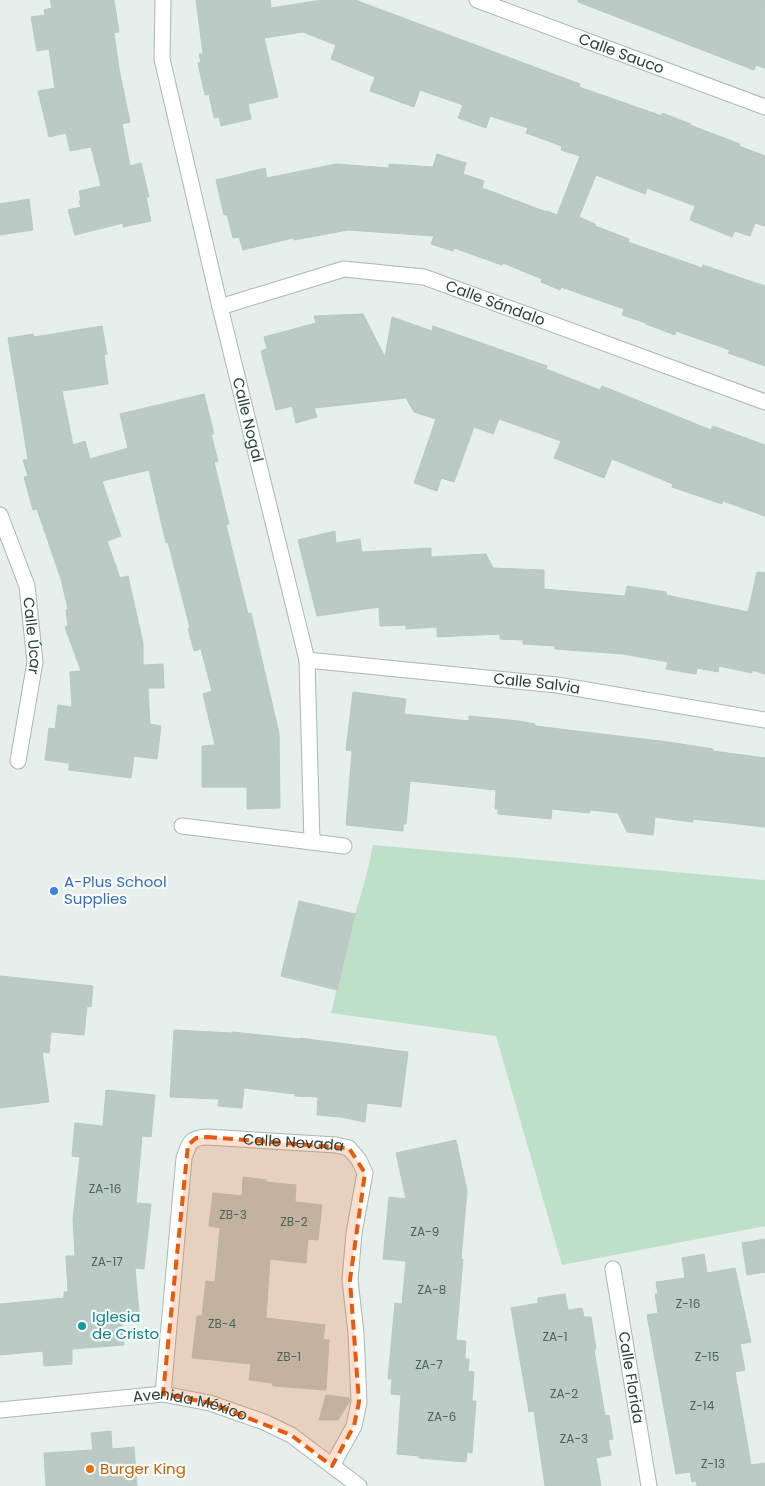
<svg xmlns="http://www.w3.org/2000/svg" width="765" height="1486" font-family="Poppins,sans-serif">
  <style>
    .green { fill: #bfe0c8 }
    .building { fill: #bbcac4; stroke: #b8c9c2 }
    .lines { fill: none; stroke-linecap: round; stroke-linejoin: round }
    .minor-casing { stroke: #a8b8b2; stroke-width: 17 }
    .minor { stroke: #fff; stroke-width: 15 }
    .marked { fill: #e8590c; fill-opacity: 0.2; stroke: #e8590c; stroke-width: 4; stroke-dasharray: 10 6; stroke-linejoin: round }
    .shop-dot { fill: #3f7fe0; stroke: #f7fbf9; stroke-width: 2 }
    .culture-dot { fill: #0f9aa8; stroke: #f7fbf9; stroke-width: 2 }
    .food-dot { fill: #e8710a; stroke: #f7fbf9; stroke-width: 2 }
    .labels { text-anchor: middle; stroke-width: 4.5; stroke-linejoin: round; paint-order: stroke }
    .number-label { font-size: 12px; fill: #4a645c }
    .street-label { font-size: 15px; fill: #24423a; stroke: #f7fbf9 }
    .shop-label { font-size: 15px; fill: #366cbe; stroke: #f7fbf9; text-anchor: start }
    .culture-label { font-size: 15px; fill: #0d838f; stroke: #f7fbf9; text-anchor: start }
    .food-label { font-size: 15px; fill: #c56008; stroke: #f7fbf9; text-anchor: start }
  </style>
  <rect width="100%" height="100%" fill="#e6efeb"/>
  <polygon class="green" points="373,845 765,880 765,1226 562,1265 496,1036 331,1013 355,914 366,877"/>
  <g class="building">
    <polygon points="50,0 114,0 119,32 114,33 119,69 130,122 122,124 130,166 141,163 149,197 146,197 151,221 123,227 123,223 75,235 68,210 81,207 79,201 81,201 79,191 101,186 91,147 70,151 66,133 49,137 38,91 55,88 49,49 37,51 31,17 45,15 44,10 52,8"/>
    <polygon points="196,0 270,0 271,8 322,0 355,0 580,84 579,87 662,116 662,113 691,124 690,125 740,144 739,146 765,156 765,226 755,223 750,236 735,231 732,237 690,220 695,206 647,188 645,194 596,175 579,217 595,224 595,226 629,239 628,242 702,268 703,265 765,286 765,366 728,353 730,350 676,331 675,335 646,324 646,323 622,315 624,309 561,287 560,290 541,282 542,279 503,263 502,265 454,248 453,251 431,244 434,236 348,230 294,240 293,238 243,250 239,237 233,238 227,214 224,215 216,180 265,168 267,178 336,164 389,168 389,164 433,167 437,154 466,163 463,174 484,181 482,188 547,212 547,211 557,215 580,156 561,150 562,146 526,133 528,128 490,116 486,128 458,118 463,105 420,90 414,107 370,91 375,77 331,59 336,45 303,32 264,38 278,97 248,104 251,119 221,126 219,117 214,118 209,94 205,95 198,63 201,62 199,54 203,54"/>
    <polygon points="578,0 765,0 765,68 756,65 754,70 578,2"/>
    <polygon points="29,199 33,230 0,235 0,204"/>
    <polygon points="363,314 385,357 392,317 432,331 433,326 547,366 546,369 600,390 602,386 711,430 713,426 765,445 765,516 723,501 722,504 672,487 673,484 612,459 604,478 554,458 561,441 499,419 493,434 474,427 454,482 441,478 437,491 414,483 436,419 414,412 406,398 314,408 317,417 296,423 292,406 276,410 261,351 267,349 264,337 316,323 314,316"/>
    <polygon points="102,326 107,354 104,355 108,384 62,391 73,445 85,441 90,459 128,448 120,414 204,394 214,434 211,434 218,461 214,462 229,524 226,525 248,614 251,613 279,733 280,808 247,809 247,787 202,787 202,746 215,745 203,694 212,691 201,649 194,651 188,629 190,628 168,542 166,543 149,470 102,481 121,536 107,541 120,578 128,576 143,643 143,665 163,664 164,688 148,688 150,724 161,726 157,759 134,756 131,778 69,770 69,763 45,760 49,728 55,729 58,705 72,707 70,672 81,671 65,627 68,626 66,610 68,609 61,579 37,509 33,510 24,477 28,476 23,460 28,459 8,338 33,334 34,337"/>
    <polygon points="335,531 336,543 360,539 362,552 431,548 431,557 486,554 493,568 544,570 544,589 625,596 627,586 666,592 666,595 748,612 757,572 765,573 765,674 752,670 752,673 719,666 718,672 697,668 696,674 666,669 668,662 623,654 555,649 555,646 523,644 523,640 500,639 500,634 437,637 437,627 406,629 406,625 380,626 379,607 317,616 298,540"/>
    <polygon points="353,692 406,699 404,714 469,721 469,716 519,721 535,724 535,726 668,742 713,749 713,751 765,758 765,827 693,819 693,822 655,817 653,835 627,832 618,813 590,810 589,813 552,809 551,819 498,814 498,809 495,809 496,790 410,781 406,824 403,824 403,831 346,825 352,751 346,750"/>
    <polygon points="299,901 355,914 337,990 281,976"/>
    <polygon points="0,976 93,986 91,1007 87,1006 84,1035 51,1032 49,1053 42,1052 49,1102 0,1108"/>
    <polygon points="174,1030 232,1033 232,1032 300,1039 300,1038 408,1052 401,1107 367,1103 365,1122 341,1117 317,1115 318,1097 295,1096 295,1094 244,1088 242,1108 218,1106 219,1099 170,1097"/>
    <polygon points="106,1090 155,1095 151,1137 142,1136 136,1203 151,1204 144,1269 135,1268 139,1312 121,1314 124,1345 72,1349 72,1364 44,1366 43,1351 0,1355 0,1304 64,1298 64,1292 68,1292 66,1256 75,1256 73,1219 80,1157 72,1156 75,1123 103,1126"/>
    <polygon points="456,1140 467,1191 461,1259 463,1259 456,1340 466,1341 465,1359 469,1359 468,1371 474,1372 472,1401 476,1401 472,1453 467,1452 466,1462 419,1458 419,1456 397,1454 401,1395 391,1394 392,1379 388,1379 395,1303 402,1304 406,1261 383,1259 389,1197 406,1199 396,1153"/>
    <polygon points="243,1177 266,1180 266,1182 296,1185 295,1202 322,1205 318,1240 308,1239 306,1263 270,1259 266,1318 325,1325 323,1339 329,1340 326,1390 273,1386 272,1383 249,1380 251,1364 192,1358 197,1316 202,1316 206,1281 215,1282 220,1228 209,1226 213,1193 242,1196"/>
    <polygon points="765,1239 765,1272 747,1275 742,1243"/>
    <polygon points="704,1254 707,1273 735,1268 751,1342 740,1344 745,1370 735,1372 751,1465 765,1463 765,1486 697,1486 696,1481 692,1482 690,1472 676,1474 647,1315 658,1313 655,1294 658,1294 656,1282 685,1278 682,1258"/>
    <polygon points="565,1294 568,1310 582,1308 584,1317 591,1317 596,1349 594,1350 605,1416 609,1415 613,1439 608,1440 611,1455 596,1458 601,1486 545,1486 534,1411 529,1412 511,1308 538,1303 538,1298"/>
    <polygon points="326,1395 349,1398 350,1401 338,1420 319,1420"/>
    <polygon points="111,1431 112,1449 134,1447 137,1486 46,1486 44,1453 93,1450 91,1433"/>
  </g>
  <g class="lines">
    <g class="minor-casing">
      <g id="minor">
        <path id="s1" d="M163 0 162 59 220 307 307 660 312 842"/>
        <path id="s2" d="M477 0 765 107"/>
        <path id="s3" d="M220 307 344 269 424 277 765 402"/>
        <path id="s4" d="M0 515 27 586 35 662 18 761"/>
        <path id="s5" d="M307 660 557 685 765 720"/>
        <polyline points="182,826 344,846"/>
        <path id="s6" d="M613 1269 649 1486"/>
        <path id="s7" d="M163 1394 184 1158C189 1143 190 1138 207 1137L336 1145 349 1148 359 1160 365 1173 354 1233 350 1280 356 1333 359 1402 354 1426 332 1466"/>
        <path id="s8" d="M0 1410 163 1394 210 1403 264 1422 291 1435 359 1486"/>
      </g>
    </g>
    <use href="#minor" class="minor"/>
  </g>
  <path class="marked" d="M207 1137 349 1148 365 1173 350 1280 359 1402 354 1426 332 1466 291 1435 210 1403 163 1394 188 1145 196 1138Z"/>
  <circle class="shop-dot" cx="54" cy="891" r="5"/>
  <circle class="culture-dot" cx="82" cy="1326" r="5"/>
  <circle class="food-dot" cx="90" cy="1469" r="5"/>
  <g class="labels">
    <g class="number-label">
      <text x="105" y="1193">ZA-16</text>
      <text x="233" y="1219">ZB-3</text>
      <text x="294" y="1226">ZB-2</text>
      <text x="425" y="1236">ZA-9</text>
      <text x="107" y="1266">ZA-17</text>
      <text x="432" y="1294">ZA-8</text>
      <text x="688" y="1308">Z-16</text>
      <text x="222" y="1328">ZB-4</text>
      <text x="555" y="1341">ZA-1</text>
      <text x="289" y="1361">ZB-1</text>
      <text x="707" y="1361">Z-15</text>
      <text x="429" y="1369">ZA-7</text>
      <text x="564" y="1398">ZA-2</text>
      <text x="702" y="1410">Z-14</text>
      <text x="442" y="1421">ZA-6</text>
      <text x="574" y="1443">ZA-3</text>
      <text x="713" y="1468">Z-13</text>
    </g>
    <g class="street-label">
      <text dy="5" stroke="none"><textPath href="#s2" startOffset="154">Calle Sauco</textPath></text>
      <text dy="5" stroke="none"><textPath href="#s3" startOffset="286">Calle Sándalo</textPath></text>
      <text dy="5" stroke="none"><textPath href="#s1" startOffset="430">Calle Nogal</textPath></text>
      <text dy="5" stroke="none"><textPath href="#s4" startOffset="126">Calle Úcar</textPath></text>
      <text dy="5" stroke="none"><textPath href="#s5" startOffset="231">Calle Salvia</textPath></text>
      <text dy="5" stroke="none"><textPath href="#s7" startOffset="358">Calle Nevada</textPath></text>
      <text dy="5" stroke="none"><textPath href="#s6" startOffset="110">Calle Florida</textPath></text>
      <text dy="5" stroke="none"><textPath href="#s8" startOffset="192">Avenida México</textPath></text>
    </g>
    <g class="shop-label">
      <text x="64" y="887">A-Plus School<tspan x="64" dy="17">Supplies</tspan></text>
    </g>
    <g class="culture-label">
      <text x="92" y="1322">Iglesia<tspan x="92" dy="17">de Cristo</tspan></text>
    </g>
    <g class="food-label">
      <text x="100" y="1474">Burger King</text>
    </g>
  </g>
</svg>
